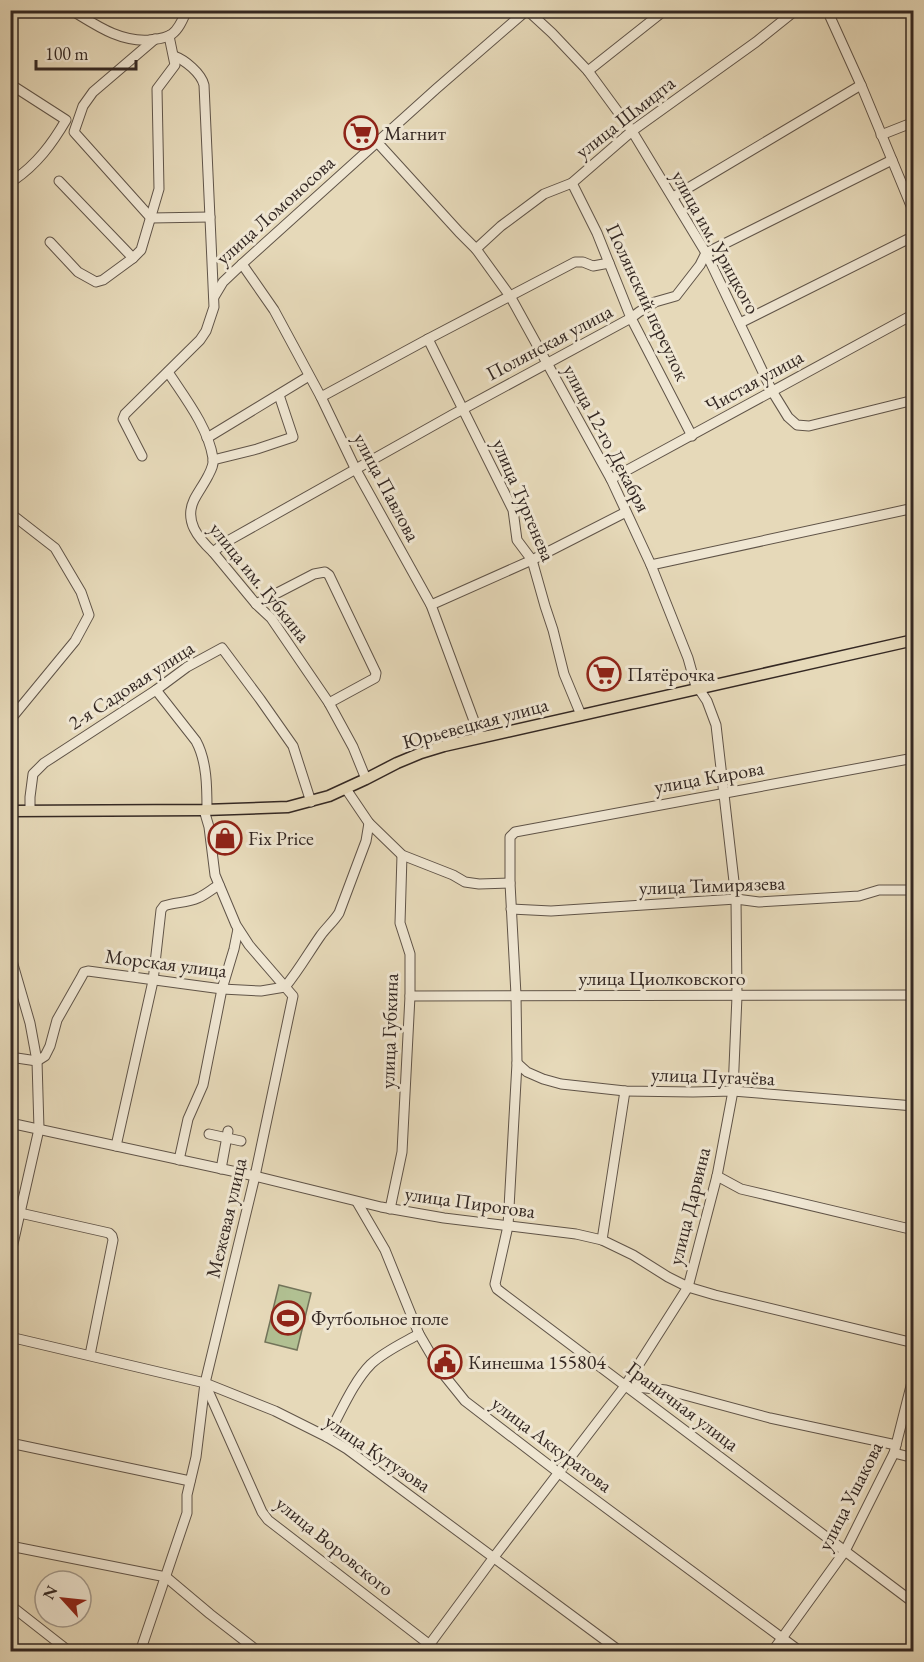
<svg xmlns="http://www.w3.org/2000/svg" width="924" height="1662" font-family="'EB Garamond',serif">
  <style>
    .green { fill: #b1c092; stroke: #72745a; stroke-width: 1.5 }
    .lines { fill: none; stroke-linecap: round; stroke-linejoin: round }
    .minor-casing { stroke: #605448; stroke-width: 11 }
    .major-casing { stroke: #342823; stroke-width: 13 }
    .minor { stroke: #efe6d2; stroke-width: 9 }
    .major { stroke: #e6d9b9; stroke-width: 10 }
    .labels { text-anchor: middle; stroke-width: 6; stroke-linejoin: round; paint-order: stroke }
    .street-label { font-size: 20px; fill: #342823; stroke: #efe6d2 }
    .poi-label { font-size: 20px; fill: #342823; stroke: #efe6d2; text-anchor: start }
  </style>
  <rect width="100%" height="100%" fill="#e6d9b9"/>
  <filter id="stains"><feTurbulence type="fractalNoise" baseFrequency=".00333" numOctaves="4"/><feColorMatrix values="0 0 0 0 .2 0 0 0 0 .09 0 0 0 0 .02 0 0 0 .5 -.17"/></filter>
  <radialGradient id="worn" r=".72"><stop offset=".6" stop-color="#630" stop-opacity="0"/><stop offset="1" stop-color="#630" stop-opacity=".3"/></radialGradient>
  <polygon class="green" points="279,1285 311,1293 297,1350 265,1342"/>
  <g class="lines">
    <g class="minor-casing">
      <g id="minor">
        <path d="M71 10C96 25 119 42 149 40 157 39 165 39 172 34 179 29 183 19 187 10"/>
        <polyline points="527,10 552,33 588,71 632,131 706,253 772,391 788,417 797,425 809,426 914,400"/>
        <polyline points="827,10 861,85 914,213"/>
        <polyline points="910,10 914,18"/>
        <polyline points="155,39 93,92 83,106 74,132 151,218 210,217"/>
        <polyline points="588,71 665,10"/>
        <path d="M10 84 66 120C52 144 37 164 14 180L10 178"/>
        <polyline points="881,135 914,122"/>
        <polyline points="377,142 459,232 476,249 510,296 611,479 651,565 688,658 695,683 707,701 716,725 736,899 737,996 733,1091 717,1176 688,1287 625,1386 494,1557 424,1652"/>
        <polyline points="59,181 133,258"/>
        <polyline points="572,183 597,233 631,318 692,436"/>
        <polyline points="673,197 861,85"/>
        <polyline points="50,242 78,272 96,282 103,280 133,258 141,250 159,189 157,89 175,65 169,36"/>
        <polyline points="476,249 501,226 544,194 572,183 632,131 756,42 796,10"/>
        <polyline points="242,264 274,310 321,397 356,470 431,605 480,737"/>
        <polyline points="214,297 223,282 242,264 436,89 527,10"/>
        <polyline points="740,323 914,236"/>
        <polyline points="428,339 513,510 517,540 532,560 545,606 553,630 564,674 581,715"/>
        <path d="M168 372C185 398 208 427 213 458 214 465 211 470 208 476 204 484 198 492 194 500 184 521 198 538 213 552L256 604 271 618 329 703 353 747 366 779"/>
        <polyline points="321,397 428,339 575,262 583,262 593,266 609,263"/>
        <polyline points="207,438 309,376"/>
        <path d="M142 456 123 419 125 414 200 340 206 331 214 307 204 85C201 73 185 60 174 56"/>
        <polyline points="213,460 257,449 293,437 279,395"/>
        <polyline points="611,479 914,314"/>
        <polyline points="10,513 55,548 81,592 89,615 75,641 10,720"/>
        <polyline points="213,552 226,542 452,415 631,318 639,312 655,302 676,296 700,265 706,253 892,160"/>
        <polyline points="651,565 914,508"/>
        <polyline points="256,604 314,574 325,572 329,575 376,673 375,678 329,703"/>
        <polyline points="431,605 532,560 626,512"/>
        <path d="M156 690 196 741C207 761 207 788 207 810"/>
        <polyline points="914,758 515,832 510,837 510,883 516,995 517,1063 508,1226 495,1284 497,1289 914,1603"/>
        <polyline points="346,789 369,823 402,855 453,875 465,882 479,884 510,883"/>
        <polyline points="30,810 30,797 33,774 44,763 156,690 187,667 222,648 260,699 293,746 311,802"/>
        <polyline points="511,909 551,911 736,899 759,902 859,896 879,890 914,890"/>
        <polyline points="10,954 30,1023 37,1061 39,1129 10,1257"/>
        <polyline points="410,996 914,995"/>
        <polyline points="10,1057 37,1061"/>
        <path d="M37 1061 45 1056 50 1046 57 1020 82 976 84 972 88 971 222 989 261 991 285 987C299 970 309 952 321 935 327 927 334 921 339 913L366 841 369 823"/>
        <polyline points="517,1063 527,1072 543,1079 561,1084 625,1091 693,1092 733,1091 914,1106"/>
        <polyline points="10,1123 255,1176 381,1207 444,1218 576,1234 602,1240 633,1255 668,1277 688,1287 715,1295 914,1343"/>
        <polyline points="209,1134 241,1141"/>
        <path d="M116 1146 153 981 161 910 164 906C175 902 187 903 198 898 205 895 212 889 219 885"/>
        <polyline points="179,1160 188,1119 203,1085 222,989 234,949 238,929"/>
        <polyline points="221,1169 228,1131"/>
        <polyline points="717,1176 741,1189 914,1230"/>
        <polyline points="357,1202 385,1250 419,1334 440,1370 465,1401 559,1473 801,1652"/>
        <polyline points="390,1209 402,1152 410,996 410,954 400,923 402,855"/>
        <polyline points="20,1213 109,1233 112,1236 113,1240 90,1355"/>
        <polyline points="602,1240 625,1091"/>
        <polyline points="10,1337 205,1383 275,1411 327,1437 347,1449 621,1652"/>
        <polyline points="206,1386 262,1512 268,1520 439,1652"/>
        <polyline points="625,1386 666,1390 770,1418 896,1445"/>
        <path d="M327 1437C340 1414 353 1382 371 1364 385 1351 403 1343 419 1334"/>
        <polyline points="10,1443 190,1481"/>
        <polyline points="894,1453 914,1458"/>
        <polyline points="10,1546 166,1577 210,1614 259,1652"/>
        <polyline points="10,1605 70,1652"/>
        <polyline points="140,1652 187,1513 187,1495 196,1457 205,1383 255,1176 293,996 249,945 236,925 215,875 209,827 204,810"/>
        <polyline points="772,1652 845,1551 894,1453 914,1374"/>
      </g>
    </g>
    <g class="major-casing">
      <polyline id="major" points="10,811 204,810 288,807 329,796 366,779 397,763 421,753 444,746 914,640"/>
    </g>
    <use href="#minor" class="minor"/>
    <use href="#major" class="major"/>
  </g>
  <defs>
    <g id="supermarket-ring" transform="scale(1.725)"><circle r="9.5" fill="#efe6d2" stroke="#8f2418" stroke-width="1.5"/><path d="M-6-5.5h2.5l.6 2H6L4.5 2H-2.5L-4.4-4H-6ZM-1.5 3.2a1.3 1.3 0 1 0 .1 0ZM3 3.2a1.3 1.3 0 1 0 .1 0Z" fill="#8f2418"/></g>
    <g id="shop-ring" transform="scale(1.725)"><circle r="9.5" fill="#efe6d2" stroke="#8f2418" stroke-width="1.5"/><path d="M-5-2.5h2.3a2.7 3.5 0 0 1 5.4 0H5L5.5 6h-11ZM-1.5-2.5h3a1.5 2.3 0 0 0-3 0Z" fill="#8f2418"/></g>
    <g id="stadium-ring" transform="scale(1.725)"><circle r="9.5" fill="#efe6d2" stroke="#8f2418" stroke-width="1.5"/><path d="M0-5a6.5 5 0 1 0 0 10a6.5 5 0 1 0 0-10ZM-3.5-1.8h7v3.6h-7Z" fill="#8f2418"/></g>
    <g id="civic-ring" transform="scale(1.725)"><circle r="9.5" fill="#efe6d2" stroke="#8f2418" stroke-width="1.5"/><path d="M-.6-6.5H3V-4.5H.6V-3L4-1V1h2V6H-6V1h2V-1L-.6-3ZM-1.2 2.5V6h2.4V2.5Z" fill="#8f2418"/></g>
  </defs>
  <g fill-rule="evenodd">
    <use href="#supermarket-ring" x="361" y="133"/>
    <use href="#supermarket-ring" x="604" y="674"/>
    <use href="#shop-ring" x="225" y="838"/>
    <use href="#stadium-ring" x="288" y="1318"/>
    <use href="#civic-ring" x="445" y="1362"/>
  </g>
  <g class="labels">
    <g class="street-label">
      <text transform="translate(625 117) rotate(-38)" y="7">улица Шмидта</text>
      <text transform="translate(275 210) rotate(-42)" y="7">улица Ломоносова</text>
      <text transform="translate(716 242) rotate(61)" y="7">улица им. Урицкого</text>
      <text transform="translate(648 302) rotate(65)" y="7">Полянский переулок</text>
      <text transform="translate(549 342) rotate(-28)" y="7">Полянская улица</text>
      <text transform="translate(754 381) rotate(-29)" y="7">Чистая улица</text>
      <text transform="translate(607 438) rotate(62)" y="7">улица 12-го Декабря</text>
      <text transform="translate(387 487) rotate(62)" y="7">улица Павлова</text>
      <text transform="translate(524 500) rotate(67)" y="7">улица Тургенева</text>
      <text transform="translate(260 582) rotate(51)" y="7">улица им. Губкина</text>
      <text transform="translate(131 685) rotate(-33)" y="7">2-я Садовая улица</text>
      <text transform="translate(475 723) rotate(-15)" y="7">Юрьевецкая улица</text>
      <text transform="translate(709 777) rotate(-10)" y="7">улица Кирова</text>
      <text transform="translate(712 885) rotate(-2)" y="7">улица Тимирязева</text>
      <text transform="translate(166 963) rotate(7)" y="7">Морская улица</text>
      <text x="662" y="985">улица Циолковского</text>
      <text transform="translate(389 1031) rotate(-88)" y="7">улица Губкина</text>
      <text transform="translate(713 1076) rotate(2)" y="7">улица Пугачёва</text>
      <text transform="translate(470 1202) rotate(8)" y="7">улица Пирогова</text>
      <text transform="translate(689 1206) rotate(-76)" y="7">улица Дарвина</text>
      <text transform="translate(226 1218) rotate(-77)" y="7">Межевая улица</text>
      <text transform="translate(683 1406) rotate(37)" y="7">Граничная улица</text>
      <text transform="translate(552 1444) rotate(37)" y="7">улица Аккуратова</text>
      <text transform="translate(378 1453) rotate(34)" y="7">улица Кутузова</text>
      <text transform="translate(850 1496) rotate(-63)" y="7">улица Ушакова</text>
      <text transform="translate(335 1546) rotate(39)" y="7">улица Воровского</text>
    </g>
    <g class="poi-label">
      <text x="384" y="140">Магнит</text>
      <text x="627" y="681">Пятёрочка</text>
      <text x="248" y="845">Fix Price</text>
      <text x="311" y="1325">Футбольное поле</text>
      <text x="468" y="1369">Кинешма 155804</text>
    </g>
  </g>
  <rect width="924" height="1662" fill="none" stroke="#e6d9b9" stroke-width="36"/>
  <rect x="12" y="12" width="900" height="1638" fill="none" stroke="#342823" stroke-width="3"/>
  <rect x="18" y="18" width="888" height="1626" fill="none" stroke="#342823" stroke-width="1.5"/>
  <g transform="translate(63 1599) rotate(297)"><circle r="28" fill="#efe6d2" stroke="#a49a8c" stroke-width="1.5"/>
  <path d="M0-4.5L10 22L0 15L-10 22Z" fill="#8f2418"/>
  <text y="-9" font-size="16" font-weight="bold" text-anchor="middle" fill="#342823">N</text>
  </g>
  <path d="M36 60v9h100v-9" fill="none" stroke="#342823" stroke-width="3"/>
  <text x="45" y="60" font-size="18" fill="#342823" stroke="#efe6d2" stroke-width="4.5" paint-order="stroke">100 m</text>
  <rect width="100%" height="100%" filter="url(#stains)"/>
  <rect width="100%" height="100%" fill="url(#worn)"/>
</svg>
